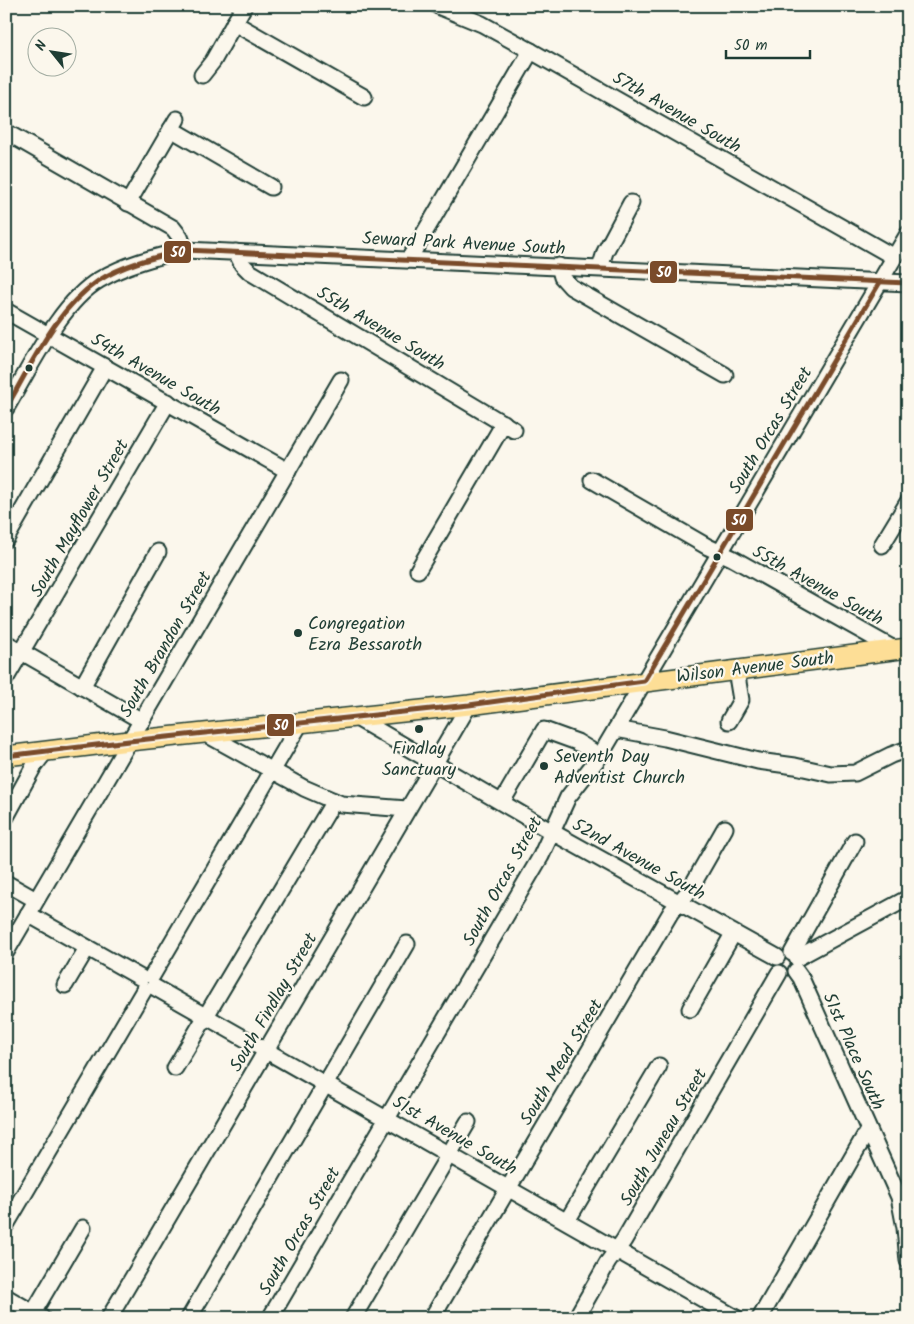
<svg xmlns="http://www.w3.org/2000/svg" width="914" height="1324" font-family="Kalam,sans-serif">
  <style>
    .lines { fill: none; stroke-linecap: round; stroke-linejoin: round }
    .minor-casing { stroke: #1f3d34; stroke-width: 19 }
    .major-casing { stroke: #1f3d34; stroke-width: 22 }
    .minor { stroke: #fbf7ec; stroke-width: 15 }
    .major { stroke: #fdde96; stroke-width: 19 }
    .bus-1-casing { stroke: #fbf7ec; stroke-width: 9 }
    .bus-1 { stroke: #7a4b2a; stroke-width: 5 }
    .bus-dot { fill: #1f3d34; stroke: #fbf7ec; stroke-width: 2 }
    .labels { text-anchor: middle; stroke-width: 4.5; stroke-linejoin: round; paint-order: stroke }
    .street-label { font-size: 18px; fill: #1f3d34; stroke: #fbf7ec }
    .poi-label { font-size: 18px; fill: #1f3d34; stroke: #fbf7ec; text-anchor: start }
    .line-badge { stroke: #fbf7ec; stroke-width: 2 }
    .badge-label { font-size: 14px; text-anchor: middle; font-weight: bold; fill: #fff }
  </style>
  <rect width="100%" height="100%" fill="#fbf7ec"/>
  <filter id="ink" filterUnits="userSpaceOnUse"><feTurbulence type="fractalNoise" baseFrequency=".02" numOctaves="2"/><feDisplacementMap in="SourceGraphic" scale="10" xChannelSelector="R" yChannelSelector="G"/><feConvolveMatrix kernelMatrix="1 2 1 2 8 2 1 2 1" color-interpolation-filters="sRGB"/></filter>
  <g filter="url(#ink)">
    <g class="lines">
      <g class="minor-casing">
        <g id="minor">
          <polyline points="438,6 482,24 531,51 894,257"/>
          <polyline points="234,23 364,97"/>
          <polyline points="202,75 213,61 244,6"/>
          <polyline points="171,129 271,187"/>
          <polyline points="6,132 173,228 180,237 185,250"/>
          <polyline points="128,203 177,119"/>
          <polyline points="236,252 242,264 250,272 514,430"/>
          <polyline points="409,259 531,51"/>
          <polyline points="559,266 562,277 571,287 725,375"/>
          <polyline points="600,268 605,252 631,203"/>
          <polyline points="6,311 288,471"/>
          <path d="M6 408C30 368 60 303 99 280 126 264 155 257 185 250L908 283"/>
          <polyline points="592,480 708,547 732,558 894,649"/>
          <polyline points="6,539 105,367"/>
          <polyline points="882,545 908,502"/>
          <polyline points="418,570 504,423"/>
          <polyline points="6,643 142,721"/>
          <polyline points="6,678 168,402"/>
          <polyline points="82,687 158,552"/>
          <polyline points="355,717 552,832 777,957"/>
          <polyline points="729,721 741,700 736,670"/>
          <polyline points="616,729 665,738 758,761 795,766 831,774 855,773 891,755 908,749"/>
          <polyline points="206,734 304,788 341,804 407,809"/>
          <polyline points="502,802 544,730 577,742 600,756"/>
          <polyline points="6,817 34,766 45,752"/>
          <polyline points="6,883 36,900"/>
          <polyline points="28,914 141,978"/>
          <polyline points="6,952 341,380"/>
          <polyline points="792,953 855,841"/>
          <polyline points="797,958 908,898"/>
          <polyline points="796,971 801,978 899,1197 905,1228 908,1261"/>
          <polyline points="152,976 301,722"/>
          <polyline points="65,985 87,948"/>
          <polyline points="154,987 736,1318"/>
          <polyline points="690,1009 733,934"/>
          <polyline points="175,1068 334,801"/>
          <polyline points="567,1221 659,1066"/>
          <polyline points="6,1225 144,990"/>
          <polyline points="6,1297 42,1318"/>
          <polyline points="30,1318 83,1228"/>
          <polyline points="109,1318 469,705"/>
          <polyline points="189,1318 407,944"/>
          <polyline points="270,1318 541,856 568,797 600,756 908,234"/>
          <polyline points="353,1318 468,1122"/>
          <polyline points="432,1318 671,912 689,891 725,828"/>
          <polyline points="576,1318 608,1262 624,1240 779,973"/>
          <polyline points="760,1318 868,1130"/>
        </g>
      </g>
      <g class="major-casing">
        <polyline id="major" points="6,756 129,741 469,705 908,648"/>
      </g>
      <use href="#minor" class="minor"/>
      <use href="#major" class="major"/>
      <g class="bus-1-casing">
        <g id="bus-1">
          <path d="M6 408C32 364 55 310 98 281 124 264 156 257 185 250L907 283"/>
          <polyline points="6,756 129,741 469,705 644,681 880,282"/>
        </g>
      </g>
      <use href="#bus-1" class="bus-1"/>
    </g>
  </g>
  <g class="bus-dot">
    <circle cx="29" cy="368" r="4.5"/>
    <circle cx="717" cy="557" r="4.5"/>
    <circle cx="298" cy="633" r="5"/>
    <circle cx="419" cy="729" r="5"/>
    <circle cx="544" cy="766" r="5"/>
  </g>
  <g class="labels">
    <g class="street-label">
      <text transform="translate(677 112) rotate(30)" y="6">57th Avenue South</text>
      <text transform="translate(464 243) rotate(3)" y="6">Seward Park Avenue South</text>
      <text transform="translate(381 328) rotate(31)" y="6">55th Avenue South</text>
      <text transform="translate(156 374) rotate(30)" y="6">54th Avenue South</text>
      <text transform="translate(770 430) rotate(-59)" y="6">South Orcas Street</text>
      <text transform="translate(79 518) rotate(-60)" y="6">South Mayflower Street</text>
      <text transform="translate(818 585) rotate(29)" y="6">55th Avenue South</text>
      <text transform="translate(165 644) rotate(-60)" y="6">South Brandon Street</text>
      <text transform="translate(755 667) rotate(-7)" y="6">Wilson Avenue South</text>
      <text transform="translate(639 859) rotate(29)" y="6">52nd Avenue South</text>
      <text transform="translate(502 881) rotate(-61)" y="6">South Orcas Street</text>
      <text transform="translate(273 1002) rotate(-60)" y="6">South Findlay Street</text>
      <text transform="translate(854 1051) rotate(66)" y="6">51st Place South</text>
      <text transform="translate(561 1062) rotate(-59)" y="6">South Mead Street</text>
      <text transform="translate(455 1135) rotate(30)" y="6">51st Avenue South</text>
      <text transform="translate(663 1137) rotate(-60)" y="6">South Juneau Street</text>
      <text transform="translate(299 1231) rotate(-60)" y="6">South Orcas Street</text>
    </g>
    <g class="poi-label">
      <text x="308" y="629">Congregation<tspan x="308" dy="21">Ezra Bessaroth</tspan></text>
      <text x="419" y="754" text-anchor="middle">Findlay<tspan x="419" dy="21">Sanctuary</tspan></text>
      <text x="554" y="762">Seventh Day<tspan x="554" dy="21">Adventist Church</tspan></text>
    </g>
  </g>
  <g class="line-badge">
    <rect x="163" y="240" width="29" height="24" rx="5" fill="#7a4b2a"/>
    <rect x="649" y="260" width="29" height="24" rx="5" fill="#7a4b2a"/>
    <rect x="725" y="508" width="29" height="24" rx="5" fill="#7a4b2a"/>
    <rect x="266" y="713" width="29" height="24" rx="5" fill="#7a4b2a"/>
  </g>
  <g class="badge-label">
    <text x="178" y="257">50</text>
    <text x="664" y="277">50</text>
    <text x="739" y="525">50</text>
    <text x="281" y="730">50</text>
  </g>
  <rect width="914" height="1324" fill="none" stroke="#fbf7ec" stroke-width="25"/>
  <rect x="12" y="12" width="889" height="1299" fill="none" stroke="#1f3d34" stroke-width="2" filter="url(#ink)"/>
  <g transform="translate(52 52) rotate(300)"><circle r="24" fill="#fbf7ec" stroke="#a3ada2"/>
  <path d="M0-4L9 19L0 12L-9 19Z" fill="#1f3d34"/>
  <text y="-8" font-size="14" font-weight="bold" text-anchor="middle" fill="#1f3d34">N</text>
  </g>
  <path d="M726 50v8h84v-8" fill="none" stroke="#1f3d34" stroke-width="2.5"/>
  <text x="734" y="50" font-size="15" fill="#1f3d34" stroke="#fbf7ec" stroke-width="4" paint-order="stroke">50 m</text>
</svg>
